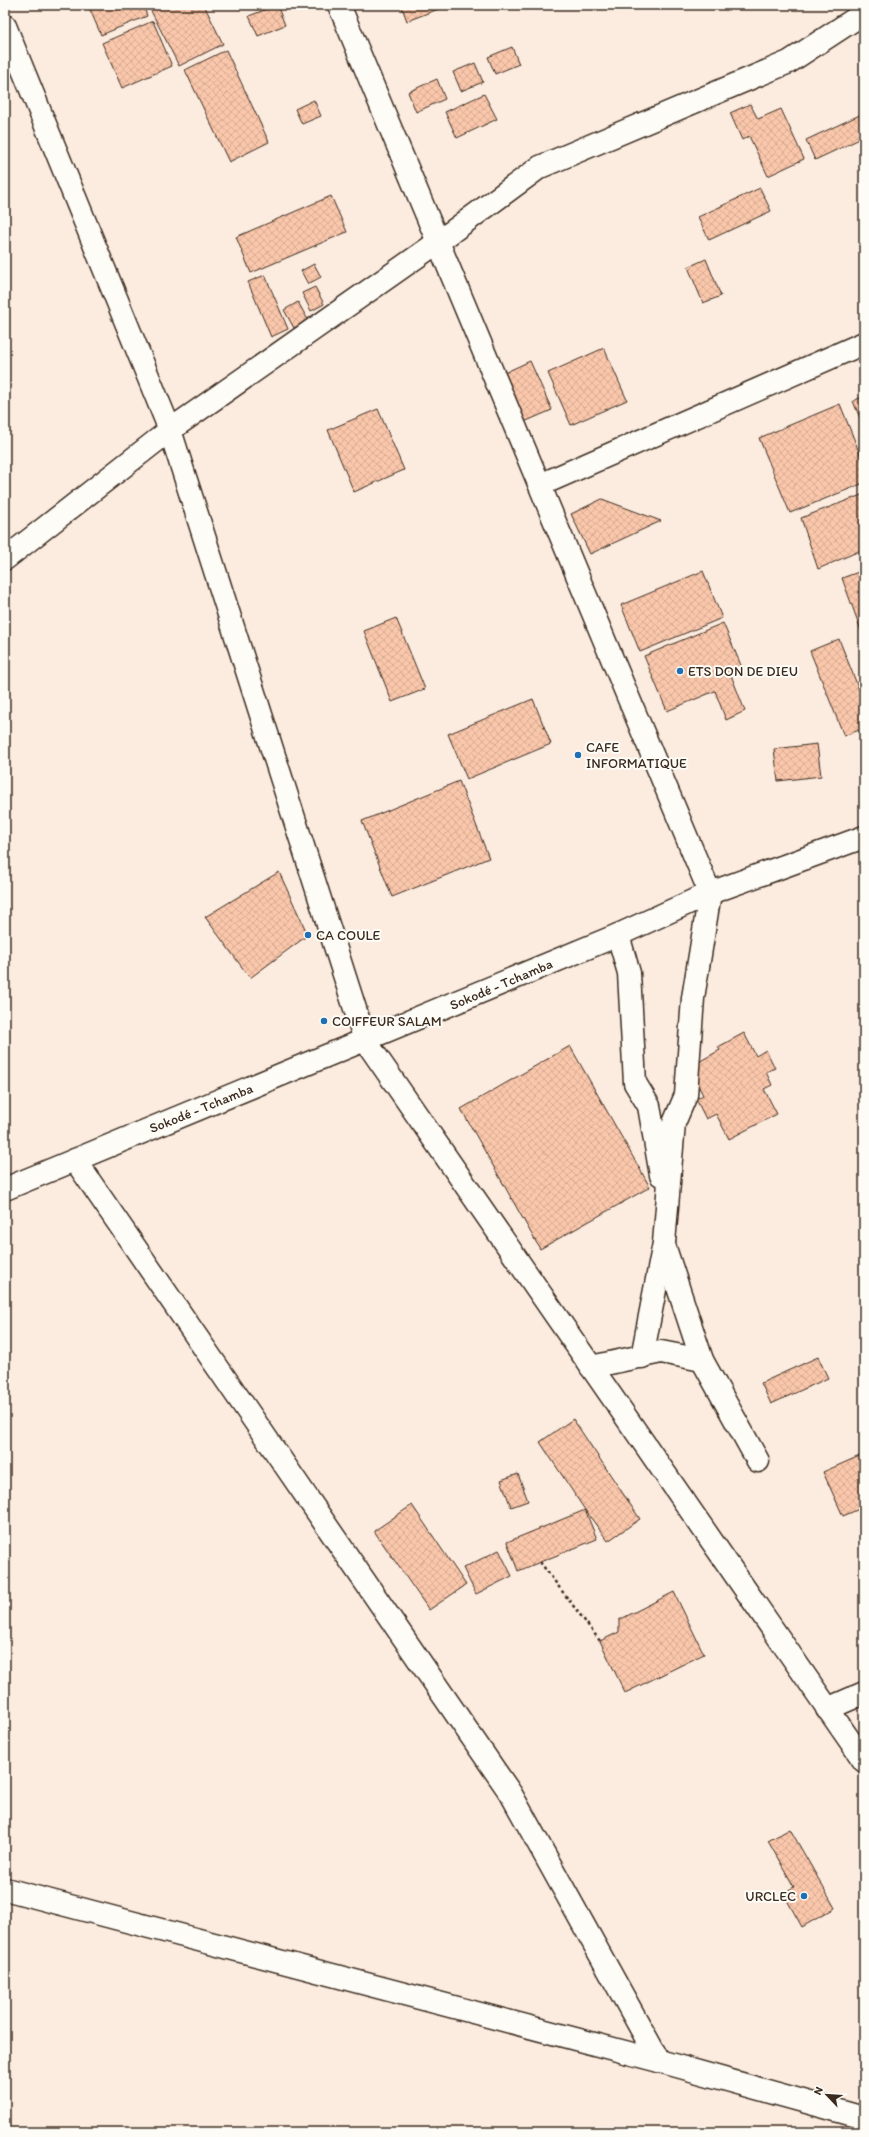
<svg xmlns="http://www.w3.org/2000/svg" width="869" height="2137" font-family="Itim,sans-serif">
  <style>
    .building { fill: url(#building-cross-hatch); stroke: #3b2a1e }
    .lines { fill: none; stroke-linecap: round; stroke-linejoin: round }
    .minor-casing { stroke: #3b2a1e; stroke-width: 25 }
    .major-casing { stroke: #3b2a1e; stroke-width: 25 }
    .path { stroke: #3b2a1e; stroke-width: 2.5; stroke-dasharray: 3 3; stroke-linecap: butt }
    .minor { stroke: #fdfcf7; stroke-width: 22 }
    .major { stroke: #fdfcf7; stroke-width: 22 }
    .poi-dot { fill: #1f6fb2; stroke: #fdfcf7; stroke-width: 1.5 }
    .labels { text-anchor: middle; stroke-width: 4; stroke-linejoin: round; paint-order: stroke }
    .poi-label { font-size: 14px; fill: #3b2a1e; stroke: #fdfcf7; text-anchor: start }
    .street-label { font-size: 14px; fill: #3b2a1e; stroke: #fdfcf7 }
  </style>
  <defs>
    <pattern id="building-cross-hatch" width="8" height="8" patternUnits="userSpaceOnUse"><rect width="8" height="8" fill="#fac7ab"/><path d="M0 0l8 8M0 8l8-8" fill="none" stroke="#d7ab93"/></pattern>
  </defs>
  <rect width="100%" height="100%" fill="#fcece0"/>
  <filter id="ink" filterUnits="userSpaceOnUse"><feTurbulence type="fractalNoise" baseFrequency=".025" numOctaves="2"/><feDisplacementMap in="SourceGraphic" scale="8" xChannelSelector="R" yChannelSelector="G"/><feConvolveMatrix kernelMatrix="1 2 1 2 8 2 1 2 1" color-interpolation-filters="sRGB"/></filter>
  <g filter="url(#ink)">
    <g class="building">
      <polygon points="88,5 143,5 147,16 101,35"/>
      <polygon points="148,5 204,5 223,44 179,66"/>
      <polygon points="277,5 285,25 258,36 249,16"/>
      <polygon points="401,5 449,5 407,21"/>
      <polygon points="153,21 172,66 122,88 102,43"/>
      <polygon points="512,47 519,64 495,74 488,57"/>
      <polygon points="226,50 269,142 229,162 185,70"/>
      <polygon points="475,63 483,82 461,91 453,72"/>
      <polygon points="437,79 445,99 416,112 408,92"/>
      <polygon points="484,94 497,119 457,138 445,112"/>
      <polygon points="314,100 321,116 302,124 295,109"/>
      <polygon points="750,104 758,119 781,109 804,159 768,176 749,136 742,140 730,113"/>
      <polygon points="864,113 864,137 815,160 806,140"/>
      <polygon points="760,188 771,211 709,240 698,217"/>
      <polygon points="331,196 347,232 251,273 236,237"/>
      <polygon points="706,259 721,296 703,303 688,267"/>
      <polygon points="314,264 321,277 308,284 301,271"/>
      <polygon points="265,275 288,329 271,337 248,282"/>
      <polygon points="315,287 324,304 311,311 302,293"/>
      <polygon points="298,302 308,320 294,328 284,310"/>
      <polygon points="604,348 627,400 571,425 548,373"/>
      <polygon points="530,361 552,410 524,422 502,374"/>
      <polygon points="864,396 864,428 853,401"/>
      <polygon points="840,404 864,464 864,483 790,513 759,438"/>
      <polygon points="378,409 404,470 354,492 328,430"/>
      <polygon points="864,494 864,549 818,569 801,518"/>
      <polygon points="602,499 661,521 590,554 571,514"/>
      <polygon points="864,570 864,632 862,633 842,578"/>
      <polygon points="703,571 722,618 640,652 621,605"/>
      <polygon points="396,618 425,689 392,702 364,631"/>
      <polygon points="723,623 743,670 731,675 745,711 726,720 715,691 667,711 644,656"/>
      <polygon points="839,639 864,702 864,728 844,736 810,651"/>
      <polygon points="864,673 864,672 864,692 860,682"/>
      <polygon points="533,699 551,744 467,779 448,734"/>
      <polygon points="817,744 821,776 778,781 774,749"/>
      <polygon points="459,781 489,858 392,897 362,821"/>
      <polygon points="279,872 308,935 250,978 205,917"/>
      <polygon points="744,1033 756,1056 766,1050 775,1068 766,1072 772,1085 764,1089 777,1114 729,1139 716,1114 706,1119 696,1099 703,1095 694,1077 700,1074 695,1064 720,1050 718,1047"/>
      <polygon points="570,1046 650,1187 540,1249 461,1109"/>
      <polygon points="818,1357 828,1378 771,1404 761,1383"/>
      <polygon points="573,1419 640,1519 608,1541 585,1510 540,1442"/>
      <polygon points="864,1454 864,1507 843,1516 823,1472"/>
      <polygon points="518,1474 528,1501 511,1507 501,1480"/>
      <polygon points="412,1505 466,1585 429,1610 374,1531"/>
      <polygon points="585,1510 597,1539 518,1571 507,1542"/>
      <polygon points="499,1550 512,1576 476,1594 463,1568"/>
      <polygon points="674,1592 704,1654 625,1693 600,1641 619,1632 619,1620"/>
      <polygon points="790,1829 835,1908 802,1927 783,1893 794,1887 768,1841"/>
    </g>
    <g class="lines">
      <g class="minor-casing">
        <g id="minor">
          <polyline points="339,5 710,893 693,998 686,1095 674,1123 664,1243 642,1357"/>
          <polyline points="5,26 170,430 365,1040 864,1761"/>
          <polyline points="540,485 864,343"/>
          <polyline points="5,559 170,430 438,242 540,167 789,62 864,13"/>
          <polyline points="618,935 629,973 635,1083 649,1106 661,1175"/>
          <polyline points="75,1160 511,1794 659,2061"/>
          <polyline points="664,1245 702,1360 758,1461"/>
          <polyline points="591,1367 661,1352 702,1360"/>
          <polyline points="827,1709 864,1693"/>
          <polyline points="5,1889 659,2061 864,2118"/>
        </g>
      </g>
      <g class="major-casing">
        <polyline id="major" points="5,1189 618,935 710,893 864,837"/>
      </g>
      <polyline class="path" points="540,1562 600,1641"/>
      <use href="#minor" class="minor"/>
      <use href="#major" class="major"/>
    </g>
  </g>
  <g class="poi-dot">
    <circle cx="680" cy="671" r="4"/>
    <circle cx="578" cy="755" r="4"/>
    <circle cx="308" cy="935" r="4"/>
    <circle cx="324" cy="1021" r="4"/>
    <circle cx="804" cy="1896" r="4"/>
  </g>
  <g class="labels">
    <g class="poi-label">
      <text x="688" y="676">ETS DON DE DIEU</text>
      <text x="586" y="752">CAFE<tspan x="586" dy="16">INFORMATIQUE</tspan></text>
      <text x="316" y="940">CA COULE</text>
      <text x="332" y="1026">COIFFEUR SALAM</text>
      <text x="796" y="1901" text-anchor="end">URCLEC</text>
    </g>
    <g class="street-label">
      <text transform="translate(501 984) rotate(-23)" y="5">Sokodé - Tchamba</text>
      <text transform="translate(201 1108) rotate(-22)" y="5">Sokodé - Tchamba</text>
    </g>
  </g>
  <rect width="869" height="2137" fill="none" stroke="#fdfcf7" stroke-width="20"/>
  <rect x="10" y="10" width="849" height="2117" fill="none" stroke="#3b2a1e" stroke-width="1.5" filter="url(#ink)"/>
  <g transform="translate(827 2095) rotate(295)" stroke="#fdfcf7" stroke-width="3" paint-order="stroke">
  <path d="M0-3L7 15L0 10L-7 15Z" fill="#3b2a1e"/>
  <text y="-6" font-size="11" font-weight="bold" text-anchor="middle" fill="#3b2a1e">N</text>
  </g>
</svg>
